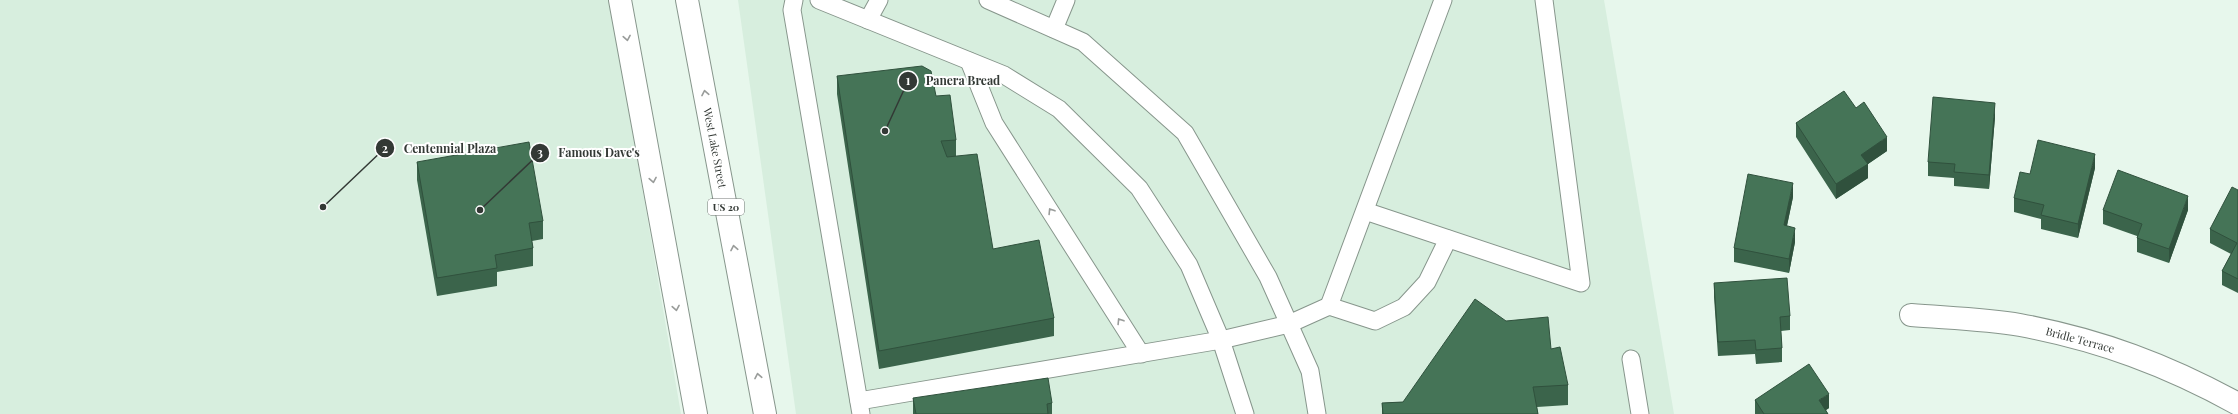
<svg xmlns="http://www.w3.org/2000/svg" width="2238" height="414" font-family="'Playfair Display',serif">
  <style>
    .built { fill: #d7eede }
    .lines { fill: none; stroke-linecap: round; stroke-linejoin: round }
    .lane-casing { stroke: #87968c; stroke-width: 19 }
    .street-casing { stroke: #87968c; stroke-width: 24 }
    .primary-casing { stroke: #87968c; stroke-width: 24 }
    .lane { stroke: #fff; stroke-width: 17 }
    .street { stroke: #fff; stroke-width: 22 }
    .primary { stroke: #fff; stroke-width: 22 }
    .wall { fill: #3b644b }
    .shaded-wall { fill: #30513d }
    .building { fill: #457457; stroke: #30513d }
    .oneway { stroke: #999c9a }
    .labels { text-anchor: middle; stroke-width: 4; stroke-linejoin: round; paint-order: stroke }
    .shield { fill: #fff; stroke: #707472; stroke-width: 1 }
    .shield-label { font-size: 10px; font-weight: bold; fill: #333935 }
    .street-label { font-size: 11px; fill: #333935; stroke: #fff }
    .leader { fill: none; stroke: #333935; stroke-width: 1.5 }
    .callout-dot { fill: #333935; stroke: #fff; stroke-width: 1.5 }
    .mark-label { font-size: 12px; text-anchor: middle; font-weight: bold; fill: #fff }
    .callout-label { font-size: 12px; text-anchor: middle; font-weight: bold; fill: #333935; stroke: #fff; stroke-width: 4; stroke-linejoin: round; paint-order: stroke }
  </style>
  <rect width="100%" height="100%" fill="#e7f7ec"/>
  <g class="built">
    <polygon points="0,0 610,0 681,414 0,414"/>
    <polygon points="738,0 1604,0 1674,414 796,414"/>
  </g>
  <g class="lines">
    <g class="lane-casing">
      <g id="lane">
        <polyline points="794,0 792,10 861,414"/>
        <polyline points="819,0 1004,75 1059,109 1139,188 1189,265 1221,340 1245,414"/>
        <polyline points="988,0 1083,42 1185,133 1268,277 1310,371 1317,414"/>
        <polyline points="868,20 879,0"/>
        <polyline points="1054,29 1066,0"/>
        <polyline points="969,61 994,123 1141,354"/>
        <polyline points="1365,211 1581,283 1544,0"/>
        <polyline points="1329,306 1443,0"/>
        <polyline points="1631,359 1640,414"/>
        <polyline points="859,401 1221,340 1289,324 1329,306 1375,321 1404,307 1427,282 1448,239"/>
      </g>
    </g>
    <g class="street-casing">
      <path id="street" d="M1911 315C1947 318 1985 319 2020 325 2100 340 2167 365 2238 404"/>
    </g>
    <g class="primary-casing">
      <g id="primary">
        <polyline points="620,0 696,414"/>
        <polyline points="687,0 765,414"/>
      </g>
    </g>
    <use href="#lane" class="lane"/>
    <use href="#street" class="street"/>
    <use href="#primary" class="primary"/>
  </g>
  <g class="wall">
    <polygon points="837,76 936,96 956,140 956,156 993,249 1054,318 1054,336 879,369 837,94"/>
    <polygon points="1856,108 1887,151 1868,164 1868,178 1836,199 1796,137 1796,123"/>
    <polygon points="1995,117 1989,189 1954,186 1954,178 1928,176 1928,162"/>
    <polygon points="417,162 543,221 543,239 532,241 533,248 533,266 497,272 497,286 437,296 417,180"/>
    <polygon points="2095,168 2078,238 2041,229 2041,219 2014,212 2014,198 2030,174"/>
    <polygon points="2238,190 2238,293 2222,285 2222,271 2231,254 2210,243 2210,229"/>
    <polygon points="1793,197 1787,226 1795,242 1789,273 1734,262 1734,248"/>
    <polygon points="2103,210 2188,210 2169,263 2137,252 2137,236 2103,224"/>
    <polygon points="1714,283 1790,316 1790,330 1781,331 1782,348 1782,362 1756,364 1755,354 1718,356 1714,297"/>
    <polygon points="1506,321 1568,385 1568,405 1537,407 1538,414 1382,414 1382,403 1403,402"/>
    <polygon points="913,398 1052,403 1052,414 913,414"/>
    <polygon points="1755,400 1829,408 1826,410 1828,414 1755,414"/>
  </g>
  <g class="shaded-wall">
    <polygon points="1995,103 1995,117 1989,189 1989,175"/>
    <polygon points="1887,137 1887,151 1868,164 1868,178 1836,199 1836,184 1861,155"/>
    <polygon points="2095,154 2095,168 2078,238 2078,224"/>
    <polygon points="1793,183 1793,197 1784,239 1784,225"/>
    <polygon points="2188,196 2188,210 2169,263 2169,249"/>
    <polygon points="1795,228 1795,242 1789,273 1789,259"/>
    <polygon points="1829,394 1829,408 1820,414 1819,400"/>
  </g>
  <g class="building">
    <polygon points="922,66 931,71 936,96 950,95 956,140 941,141 947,157 977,154 993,249 1039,240 1054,318 879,351 837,76"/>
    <polygon points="1844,91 1856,108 1864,102 1887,137 1861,155 1868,164 1836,184 1796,123"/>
    <polygon points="1933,97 1995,103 1989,175 1954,172 1955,164 1928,162"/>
    <polygon points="2038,140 2095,154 2078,224 2041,215 2044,205 2014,198 2020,172 2030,174"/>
    <polygon points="529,142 543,221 529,223 533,248 495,255 497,268 437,278 417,162"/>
    <polygon points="2118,170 2188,196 2169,249 2137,238 2142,224 2103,210"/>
    <polygon points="1748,174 1793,183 1784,225 1795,228 1789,259 1734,248"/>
    <polygon points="2232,187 2238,190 2238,279 2222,271 2237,243 2210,229"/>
    <polygon points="1787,278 1790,316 1780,317 1782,348 1756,350 1755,340 1718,342 1714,283"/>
    <polygon points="1475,299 1506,321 1548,317 1551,349 1560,347 1568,385 1533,387 1538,414 1383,414 1382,403 1403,402"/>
    <polygon points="1809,364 1829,394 1819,400 1828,414 1764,414 1755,400"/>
    <polygon points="1048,378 1052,403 1047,404 1048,414 916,414 913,398"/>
  </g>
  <defs><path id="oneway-chevron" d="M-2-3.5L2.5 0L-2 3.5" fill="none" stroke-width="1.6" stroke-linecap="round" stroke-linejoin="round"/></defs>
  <g class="oneway">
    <use href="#oneway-chevron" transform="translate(627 38) rotate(80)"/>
    <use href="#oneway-chevron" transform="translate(705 93) rotate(-101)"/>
    <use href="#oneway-chevron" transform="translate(653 180) rotate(80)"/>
    <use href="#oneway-chevron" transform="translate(1051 211) rotate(-122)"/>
    <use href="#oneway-chevron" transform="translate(734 248) rotate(-101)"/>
    <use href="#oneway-chevron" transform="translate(676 308) rotate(80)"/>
    <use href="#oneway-chevron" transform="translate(1120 321) rotate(-122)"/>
    <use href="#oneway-chevron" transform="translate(758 376) rotate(-101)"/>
  </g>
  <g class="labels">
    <rect class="shield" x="708" y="199" width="36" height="16" rx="3"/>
    <g class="shield-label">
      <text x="726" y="211">US 20</text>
    </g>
    <g class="street-label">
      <text transform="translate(715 148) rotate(79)" y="4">West Lake Street</text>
      <text transform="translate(2080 340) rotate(15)" y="4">Bridle Terrace</text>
    </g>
  </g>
  <path class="leader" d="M885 131L908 81M323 207L385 148M480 210L540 153"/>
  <g class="callout-dot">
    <circle cx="885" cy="131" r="4"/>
    <circle cx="323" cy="207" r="4"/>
    <circle cx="480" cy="210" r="4"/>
    <circle cx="908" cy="81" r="10"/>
    <circle cx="385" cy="148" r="10"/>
    <circle cx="540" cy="153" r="10"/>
  </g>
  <g class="mark-label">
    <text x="908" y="85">1</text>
    <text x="385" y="153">2</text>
    <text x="540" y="157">3</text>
  </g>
  <g class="callout-label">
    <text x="963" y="85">Panera Bread</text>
    <text x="450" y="153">Centennial Plaza</text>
    <text x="599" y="157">Famous Dave's</text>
  </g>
</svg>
